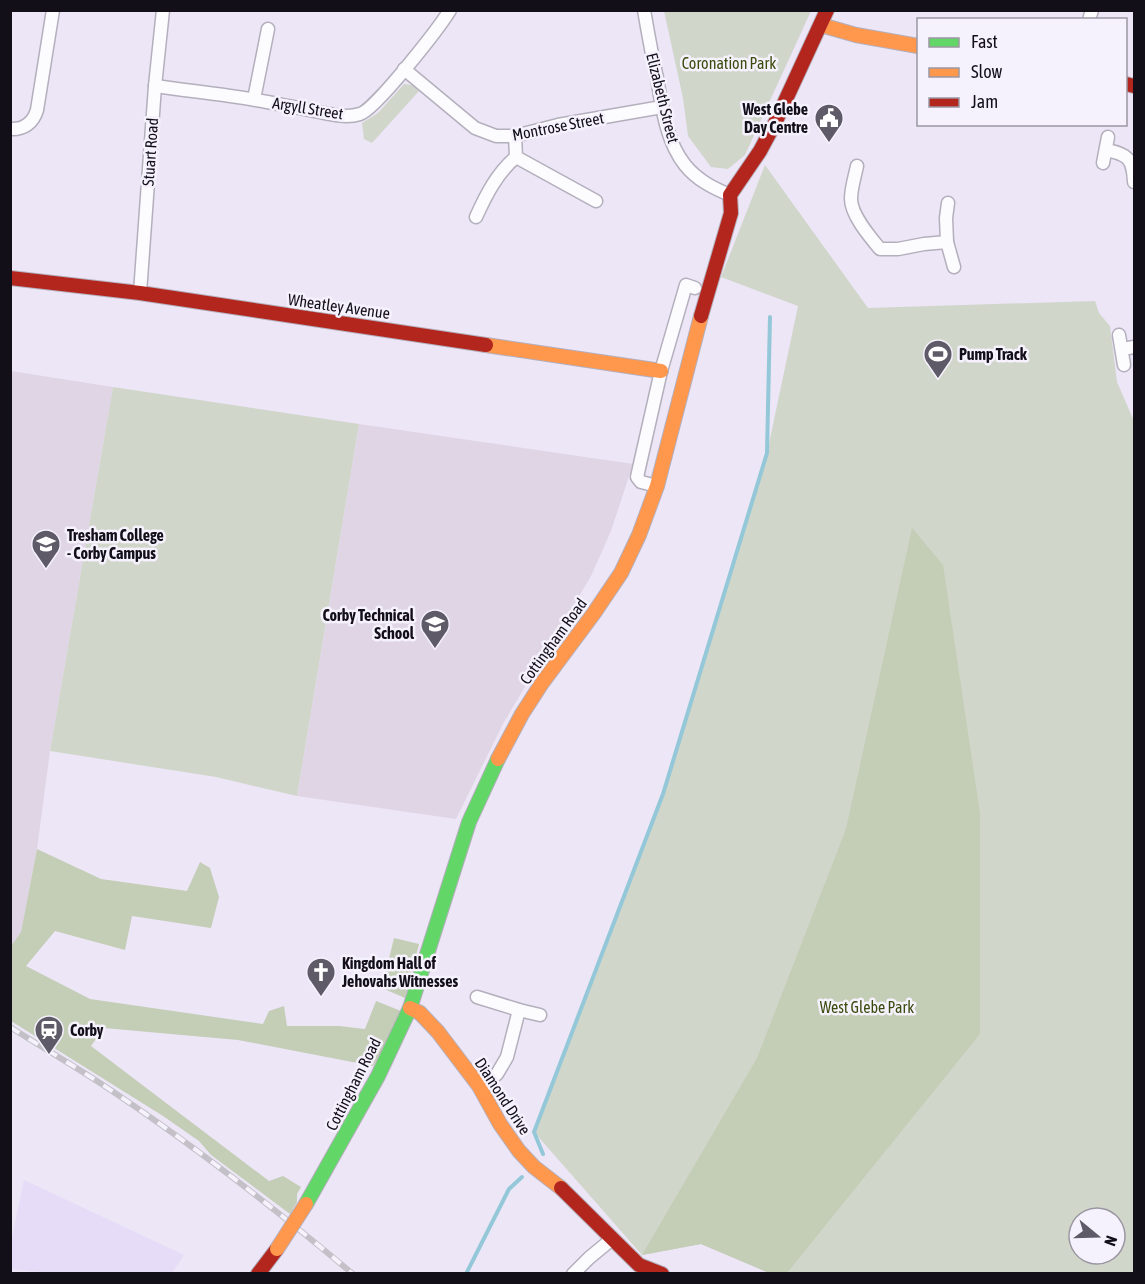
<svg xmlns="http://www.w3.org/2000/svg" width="1145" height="1284" font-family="'Asap Condensed',sans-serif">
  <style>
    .built { fill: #e6dcf8 }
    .education { fill: #e0d5e5 }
    .green { fill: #d1d6ca; fill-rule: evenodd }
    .forest { fill: #c4cdb6 }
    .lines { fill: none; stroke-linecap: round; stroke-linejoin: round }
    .stream { stroke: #94c8d8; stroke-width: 4 }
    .street-casing { stroke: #b4afbc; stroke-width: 15 }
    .fast-casing { stroke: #b4afbc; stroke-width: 16 }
    .slow-casing { stroke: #b4afbc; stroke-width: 16 }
    .jam-casing { stroke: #b4afbc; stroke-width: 16 }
    .street { stroke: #fcfbfe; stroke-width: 12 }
    .fast { stroke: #63d668; stroke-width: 14 }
    .slow { stroke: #ff974d; stroke-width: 14 }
    .jam { stroke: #b3261e; stroke-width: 14 }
    .rail-casing { stroke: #c3c1c7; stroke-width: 6 }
    .rail { stroke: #f5f1fd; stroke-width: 4; stroke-dasharray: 11; stroke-linecap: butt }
    .slow-bridge-casing { stroke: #b4afbc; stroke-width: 16; stroke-linecap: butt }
    .slow-bridge { stroke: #ff974d; stroke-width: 14 }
    .labels { text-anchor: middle; stroke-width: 5; stroke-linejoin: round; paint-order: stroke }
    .park-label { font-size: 16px; fill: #3b4b0d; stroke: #f5f1fd }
    .street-label { font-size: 16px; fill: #130f19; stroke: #f5f1fd }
    .poi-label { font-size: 16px; font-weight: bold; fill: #130f19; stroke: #f5f1fd; text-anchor: start }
  </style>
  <rect width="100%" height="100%" fill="#ece6f7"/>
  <polygon class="built" points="24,1180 184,1255 172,1273 61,1274 11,1269 11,1242"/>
  <g class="education">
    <polygon points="11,371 113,387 50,751 37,849 21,932 11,946"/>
    <polygon points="359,424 633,464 611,531 591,576 504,722 456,819 297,796"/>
  </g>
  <g class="green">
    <polygon points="664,11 811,11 745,155 728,169 711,167 688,136 683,98"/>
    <polygon points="404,84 412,85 419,91 372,143 364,139 362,123 378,113"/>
    <path d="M765 165 868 308 1095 301 1099 313 1110 326 1117 382 1134 421V1273H769L701 1244 642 1255 534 1132 663 794 767 453 798 306 721 277ZM1079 1218H1115V1254H1079Z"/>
    <polygon points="113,387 359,424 297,796 216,777 50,751"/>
  </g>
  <g class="forest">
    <polygon points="912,528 943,565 980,813 980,1034 787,1273 769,1273 701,1244 642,1255 757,1058 846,829"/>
    <polygon points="37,849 101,879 187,891 200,862 210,868 219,897 211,928 132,916 125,950 55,931 26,966 90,999 263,1024 269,1011 284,1006 287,1026 339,1026 365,1029 376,1001 401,1011 389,1041 373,1066 238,1040 104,1028 91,1046 269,1181 283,1176 301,1187 297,1194 297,1202 290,1214 211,1155 199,1141 163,1116 11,1021 11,946 21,932"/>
    <polygon points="394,938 419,944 405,998 382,988"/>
  </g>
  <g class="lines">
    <g class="stream">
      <polyline points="543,1154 534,1132 663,794 767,453 770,317"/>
      <polyline points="466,1274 509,1189 522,1177"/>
    </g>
    <g class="street-casing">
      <g id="street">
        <path d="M644 10C648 33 652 56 657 78 662 107 666 141 685 165 697 180 713 188 730 195"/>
        <polyline points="1089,20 1092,10"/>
        <polyline points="404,69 475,128 496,136 515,136 558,125 662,107"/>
        <path d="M155 86C189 91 223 94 256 100 274 103 292 107 310 110 326 113 344 119 360 114 375 110 439 28 450 10"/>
        <polyline points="254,99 268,29"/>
        <path d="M10 129C24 130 33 123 37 110L53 10"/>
        <polyline points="515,136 516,157 596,201"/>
        <path d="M1106 150C1128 154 1133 159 1134 182"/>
        <polyline points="1103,163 1108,137"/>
        <path d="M857 166C855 176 851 188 851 199 851 215 870 237 880 249H898L924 244 947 242"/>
        <polyline points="948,203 946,218 947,242 954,267"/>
        <path d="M476 217C486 195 497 173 516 157"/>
        <polyline points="140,293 155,86 163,10"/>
        <polyline points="1119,335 1124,365"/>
        <polyline points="1122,349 1134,347"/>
        <polyline points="657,486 641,482 637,477 661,371 686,285 695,288"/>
        <polyline points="477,997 519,1010 507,1057 497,1074 479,1086"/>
        <polyline points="519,1010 540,1015"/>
        <polyline points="573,1274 589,1258 612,1239"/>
      </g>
    </g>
    <g class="fast-casing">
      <polyline id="fast" points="306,1204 378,1076 410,1008 469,822 498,759"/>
    </g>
    <g class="slow-casing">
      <g id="slow">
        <polyline points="821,25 856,35 918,46"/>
        <polyline points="486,345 661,371"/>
        <polyline points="498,759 522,714 542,683 594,613 621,573 639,535 657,486 701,316"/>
        <polyline points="410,1008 420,1013 438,1032 479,1086 500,1124 519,1151 534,1167 561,1188"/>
      </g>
    </g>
    <g class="jam-casing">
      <g id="jam">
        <polyline points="1126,84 1134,86"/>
        <polyline points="10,278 140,293 486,345"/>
        <polyline points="701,316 731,213 730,195 760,151 775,123 827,10"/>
        <polyline points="561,1188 639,1265 662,1274"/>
        <polyline points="258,1274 277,1249"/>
      </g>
    </g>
    <use href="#street" class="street"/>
    <use href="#fast" class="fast"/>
    <use href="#slow" class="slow"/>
    <use href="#jam" class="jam"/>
    <g class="rail-casing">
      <path id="rail" d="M10 1027C40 1046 71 1064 100 1083 188 1141 272 1206 353 1274"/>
    </g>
    <use href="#rail" class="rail"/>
    <g class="slow-bridge-casing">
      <polyline id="slow-bridge" points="277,1249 306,1204"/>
    </g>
    <use href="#slow-bridge" class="slow-bridge"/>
  </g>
  <defs>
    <g id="civic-pin" transform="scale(1.5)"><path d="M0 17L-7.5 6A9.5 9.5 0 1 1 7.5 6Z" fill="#5f5a67" stroke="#f5f1fd"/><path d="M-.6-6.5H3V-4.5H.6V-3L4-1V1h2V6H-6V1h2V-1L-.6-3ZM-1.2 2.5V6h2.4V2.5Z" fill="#fff"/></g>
    <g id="stadium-pin" transform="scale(1.5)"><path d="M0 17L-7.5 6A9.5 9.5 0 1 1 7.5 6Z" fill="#5f5a67" stroke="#f5f1fd"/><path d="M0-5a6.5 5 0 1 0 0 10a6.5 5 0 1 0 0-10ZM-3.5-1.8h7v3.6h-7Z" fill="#fff"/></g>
    <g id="university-pin" transform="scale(1.5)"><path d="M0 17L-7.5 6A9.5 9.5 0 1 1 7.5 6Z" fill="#5f5a67" stroke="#f5f1fd"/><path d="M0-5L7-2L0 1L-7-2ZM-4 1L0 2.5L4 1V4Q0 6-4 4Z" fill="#fff"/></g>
    <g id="school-pin" transform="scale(1.5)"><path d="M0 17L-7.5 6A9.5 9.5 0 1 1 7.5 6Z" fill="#5f5a67" stroke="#f5f1fd"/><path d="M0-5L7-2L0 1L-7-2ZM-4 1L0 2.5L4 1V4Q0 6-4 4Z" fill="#fff"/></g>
    <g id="church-pin" transform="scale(1.5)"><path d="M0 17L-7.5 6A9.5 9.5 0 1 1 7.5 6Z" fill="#5f5a67" stroke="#f5f1fd"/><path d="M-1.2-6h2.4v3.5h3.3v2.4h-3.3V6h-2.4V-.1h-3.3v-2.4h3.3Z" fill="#fff"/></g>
    <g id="station-pin" transform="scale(1.5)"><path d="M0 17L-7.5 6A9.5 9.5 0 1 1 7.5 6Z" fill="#5f5a67" stroke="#f5f1fd"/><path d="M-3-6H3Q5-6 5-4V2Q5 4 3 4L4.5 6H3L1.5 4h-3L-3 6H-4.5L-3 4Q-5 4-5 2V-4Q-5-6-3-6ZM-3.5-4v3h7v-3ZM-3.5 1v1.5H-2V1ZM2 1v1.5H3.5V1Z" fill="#fff"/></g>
  </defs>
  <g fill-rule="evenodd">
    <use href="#civic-pin" x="829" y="118"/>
    <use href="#stadium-pin" x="938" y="354"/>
    <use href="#university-pin" x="46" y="544"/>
    <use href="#school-pin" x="435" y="624"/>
    <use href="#church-pin" x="321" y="972"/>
    <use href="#station-pin" x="49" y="1030"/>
  </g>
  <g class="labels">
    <g class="park-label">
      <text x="729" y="69">Coronation Park</text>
      <text x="867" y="1013">West Glebe Park</text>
    </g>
    <g class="street-label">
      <text transform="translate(663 98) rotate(76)" y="6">Elizabeth Street</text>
      <text transform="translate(308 108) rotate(9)" y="6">Argyll Street</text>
      <text transform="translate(558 126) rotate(-11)" y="6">Montrose Street</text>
      <text transform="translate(150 152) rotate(-86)" y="6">Stuart Road</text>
      <text transform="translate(339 306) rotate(8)" y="6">Wheatley Avenue</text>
      <text transform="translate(553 641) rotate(-54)" y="6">Cottingham Road</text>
      <text transform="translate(353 1084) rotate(-63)" y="6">Cottingham Road</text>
      <text transform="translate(503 1096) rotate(57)" y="6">Diamond Drive</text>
    </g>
    <g class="poi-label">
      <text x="808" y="115" text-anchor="end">West Glebe<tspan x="808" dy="18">Day Centre</tspan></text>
      <text x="959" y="360">Pump Track</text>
      <text x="67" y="541">Tresham College<tspan x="67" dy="18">- Corby Campus</tspan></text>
      <text x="414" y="621" text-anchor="end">Corby Technical<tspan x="414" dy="18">School</tspan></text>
      <text x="342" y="969">Kingdom Hall of<tspan x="342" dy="18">Jehovahs Witnesses</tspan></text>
      <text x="70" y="1036">Corby</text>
    </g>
  </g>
  <rect width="1145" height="1284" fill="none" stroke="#130f19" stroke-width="24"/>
  <rect x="917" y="18" width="210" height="108" fill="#f5f1fd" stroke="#9b97a2" stroke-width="1.5"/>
  <rect x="929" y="38" width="30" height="9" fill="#63d668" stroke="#9b97a2" stroke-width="1.5"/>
  <text x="971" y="48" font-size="18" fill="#130f19">Fast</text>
  <rect x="929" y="68" width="30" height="9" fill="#ff974d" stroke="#9b97a2" stroke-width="1.5"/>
  <text x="971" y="78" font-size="18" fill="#130f19">Slow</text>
  <rect x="929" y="98" width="30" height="9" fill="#b3261e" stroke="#9b97a2" stroke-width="1.5"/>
  <text x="971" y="108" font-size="18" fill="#130f19">Jam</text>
  <g transform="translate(1097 1236) rotate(109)"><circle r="28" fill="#f5f1fd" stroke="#9b97a2" stroke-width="1.5"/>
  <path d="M0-4.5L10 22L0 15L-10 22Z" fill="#5f5a67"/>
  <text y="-9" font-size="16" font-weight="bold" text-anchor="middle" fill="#130f19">N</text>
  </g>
</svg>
